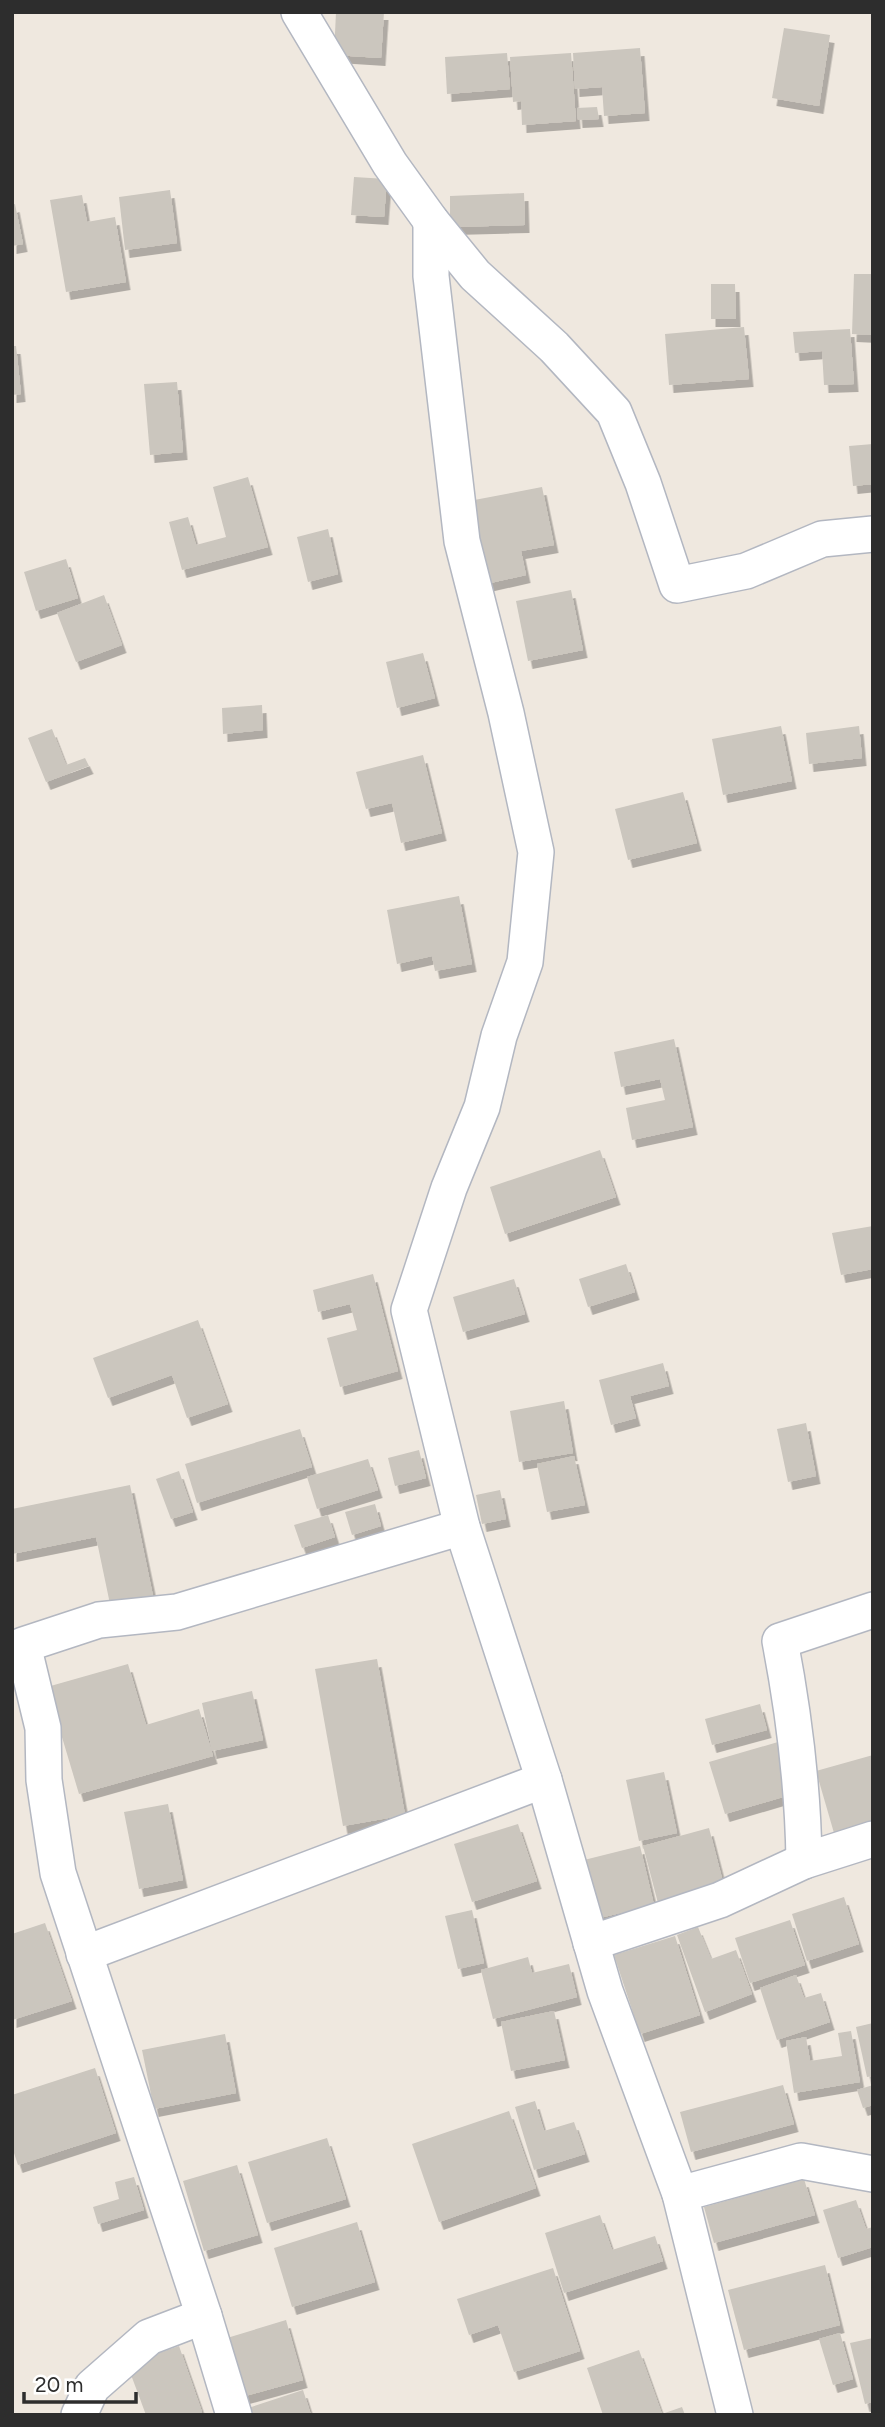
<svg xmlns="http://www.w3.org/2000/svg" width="885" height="2427" font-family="Figtree,sans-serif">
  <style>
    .building { fill: #cbc6be; filter: url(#shadow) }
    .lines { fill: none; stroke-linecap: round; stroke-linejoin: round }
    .street-casing { stroke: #b3b7c1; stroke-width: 38 }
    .street { stroke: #fff; stroke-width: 35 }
  </style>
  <defs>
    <filter id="shadow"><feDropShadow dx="4.5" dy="8" stdDeviation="0" flood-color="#0004"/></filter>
  </defs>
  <rect width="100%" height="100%" fill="#efe8df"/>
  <g class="building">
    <polygon points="336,12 384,12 381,58 334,55"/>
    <polygon points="784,28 830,35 819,106 772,98"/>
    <polygon points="640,48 645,113 604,116 602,87 575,89 573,53"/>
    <polygon points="507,53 510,89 447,94 445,57"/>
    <polygon points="571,53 576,121 522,125 521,101 513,102 510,57"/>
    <polygon points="597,107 599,119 578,120 577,108"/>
    <polygon points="354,177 387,179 384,217 351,215"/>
    <polygon points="170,190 177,243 125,250 119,197"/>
    <polygon points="524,193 525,225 450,227 450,196"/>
    <polygon points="82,195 87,222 115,217 126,282 66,292 50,200"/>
    <polygon points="15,204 23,244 12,246 12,205"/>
    <polygon points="854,274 873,274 873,335 852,334"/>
    <polygon points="711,284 735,284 736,319 711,319"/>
    <polygon points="744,327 749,379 669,385 665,334"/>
    <polygon points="850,329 854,384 824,385 822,351 795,353 793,332"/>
    <polygon points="12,346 16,346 21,394 12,395"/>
    <polygon points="177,382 183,452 150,455 144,384"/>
    <polygon points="873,444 873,484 853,486 849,446"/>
    <polygon points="248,477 268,547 182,570 169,522 188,517 196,545 226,537 213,487"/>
    <polygon points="542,487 554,545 521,551 526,575 486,584 469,501"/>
    <polygon points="328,529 338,574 308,582 297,537"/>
    <polygon points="66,559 78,598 36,611 24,572"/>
    <polygon points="571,590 583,650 528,661 516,601"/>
    <polygon points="104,595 122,645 76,662 57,613"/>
    <polygon points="423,653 435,698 397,708 386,662"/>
    <polygon points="262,705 263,730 223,734 222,708"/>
    <polygon points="781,726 792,781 723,795 712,739"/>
    <polygon points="859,726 862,758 809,764 806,733"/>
    <polygon points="52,729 66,765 85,758 89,766 46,782 28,738"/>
    <polygon points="423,755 442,833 401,843 392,803 366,809 356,772"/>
    <polygon points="683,792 697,843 628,860 615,809"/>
    <polygon points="459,896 472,964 435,971 432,956 397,964 387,910"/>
    <polygon points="674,1039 693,1127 632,1140 626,1108 665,1100 660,1079 621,1087 614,1052"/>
    <polygon points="600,1150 616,1197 505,1234 490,1187"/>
    <polygon points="873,1226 873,1269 841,1275 832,1233"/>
    <polygon points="626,1264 635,1292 588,1307 579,1279"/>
    <polygon points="373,1274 398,1371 340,1387 327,1338 357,1330 350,1304 318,1312 313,1290"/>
    <polygon points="514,1279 525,1314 463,1332 453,1297"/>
    <polygon points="198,1320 228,1404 187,1418 172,1375 108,1398 93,1358"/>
    <polygon points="663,1363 669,1386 630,1396 636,1418 611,1425 599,1380"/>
    <polygon points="564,1401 573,1453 519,1462 510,1411"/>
    <polygon points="806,1423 816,1476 788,1482 777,1429"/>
    <polygon points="300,1429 312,1467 197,1503 185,1464"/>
    <polygon points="419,1450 426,1478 395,1486 388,1458"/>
    <polygon points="574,1456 585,1505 547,1512 537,1464"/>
    <polygon points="368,1459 378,1490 317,1509 307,1477"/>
    <polygon points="179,1471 193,1512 171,1519 156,1479"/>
    <polygon points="130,1485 153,1596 110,1604 96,1537 12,1554 12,1509"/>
    <polygon points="500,1490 506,1519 482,1524 476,1495"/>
    <polygon points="375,1504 381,1526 352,1535 345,1512"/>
    <polygon points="328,1515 335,1537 302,1548 294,1525"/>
    <polygon points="377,1659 405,1815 343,1826 315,1669"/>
    <polygon points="128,1664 146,1725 199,1709 213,1756 79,1794 47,1687"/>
    <polygon points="252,1691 263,1740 212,1751 202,1703"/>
    <polygon points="760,1704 767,1730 712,1745 705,1719"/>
    <polygon points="778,1742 793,1794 725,1814 709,1762"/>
    <polygon points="873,1755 873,1822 834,1833 816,1771"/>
    <polygon points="664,1772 677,1833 639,1841 626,1780"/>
    <polygon points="168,1804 183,1880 139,1889 124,1812"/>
    <polygon points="518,1824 537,1881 472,1902 454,1844"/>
    <polygon points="709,1828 724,1886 658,1903 643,1846"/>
    <polygon points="640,1846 654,1905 591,1920 576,1862"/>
    <polygon points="844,1897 859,1944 807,1961 792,1914"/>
    <polygon points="472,1910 484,1963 458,1969 445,1916"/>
    <polygon points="790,1920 805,1965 750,1983 735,1938"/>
    <polygon points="45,1923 72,2001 12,2020 12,1934"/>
    <polygon points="698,1927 711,1959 736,1950 752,1994 705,2012 677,1935"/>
    <polygon points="675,1936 700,2015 640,2034 614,1955"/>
    <polygon points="528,1957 532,1973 569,1964 577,1997 493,2019 481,1970"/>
    <polygon points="796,1975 804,1998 821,1993 830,2022 777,2040 760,1988"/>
    <polygon points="554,2011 565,2060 511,2071 501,2022"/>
    <polygon points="873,2023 873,2076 867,2077 856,2027"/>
    <polygon points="851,2031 860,2082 794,2093 786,2041 806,2037 810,2061 842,2056 838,2033"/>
    <polygon points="225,2034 236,2093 154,2109 142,2050"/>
    <polygon points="95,2068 116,2133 18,2165 12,2147 12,2095"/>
    <polygon points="783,2085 794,2124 691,2152 680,2112"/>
    <polygon points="873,2085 873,2105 863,2108 857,2090"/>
    <polygon points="535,2101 544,2131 574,2122 585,2154 534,2170 515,2107"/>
    <polygon points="509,2111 536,2188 439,2222 412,2144"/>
    <polygon points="327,2138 346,2199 267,2223 248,2162"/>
    <polygon points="237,2165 258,2235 204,2251 183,2181"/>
    <polygon points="134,2177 144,2210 98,2224 93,2207 119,2199 115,2182"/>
    <polygon points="804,2179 815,2215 714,2243 704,2207"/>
    <polygon points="856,2200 866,2229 873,2227 873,2247 838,2258 823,2210"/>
    <polygon points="600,2215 612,2250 655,2236 663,2261 564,2293 545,2233"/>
    <polygon points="357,2222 375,2282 292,2307 274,2248"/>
    <polygon points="825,2265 840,2325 744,2350 728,2290"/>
    <polygon points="553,2268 580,2351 514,2372 498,2325 469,2335 457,2299"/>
    <polygon points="286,2320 303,2380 234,2399 217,2341"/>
    <polygon points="840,2333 853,2379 833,2385 819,2339"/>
    <polygon points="873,2338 873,2402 865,2404 850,2343"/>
    <polygon points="179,2346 202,2412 194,2415 146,2415 127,2364"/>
    <polygon points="639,2350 662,2414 682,2407 685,2415 603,2415 587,2368"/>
    <polygon points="303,2390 311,2415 244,2415 242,2410"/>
  </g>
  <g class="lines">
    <g class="street-casing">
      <g id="street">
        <polyline points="299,12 390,164 431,221 475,275 554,347 614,412 643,483 677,585 746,571 822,539 873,534"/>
        <polyline points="431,221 431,276 462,541 506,713 536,852 525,962 499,1036 482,1107 449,1188 409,1310 462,1527 544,1780 605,1991 680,2194 735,2415"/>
        <path d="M804 1861C803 1786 794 1714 780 1641L873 1610"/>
        <polyline points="591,1943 720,1900 804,1861 873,1839"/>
        <polyline points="84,1954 544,1780"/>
        <polyline points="680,2194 801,2161 873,2174"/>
        <polyline points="79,2415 92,2387 149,2337 204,2316"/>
        <polyline points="234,2415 204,2316 58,1873 44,1780 43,1728 23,1645 99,1620 177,1612 462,1527"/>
      </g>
    </g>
    <use href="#street" class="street"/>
  </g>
  <rect width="885" height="2427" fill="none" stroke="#2d2d2d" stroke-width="28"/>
  <path d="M24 2392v10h112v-10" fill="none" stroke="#2d2d2d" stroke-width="3.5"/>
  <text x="35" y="2392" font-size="21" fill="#2d2d2d" stroke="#ffffff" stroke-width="5" paint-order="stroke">20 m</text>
</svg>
